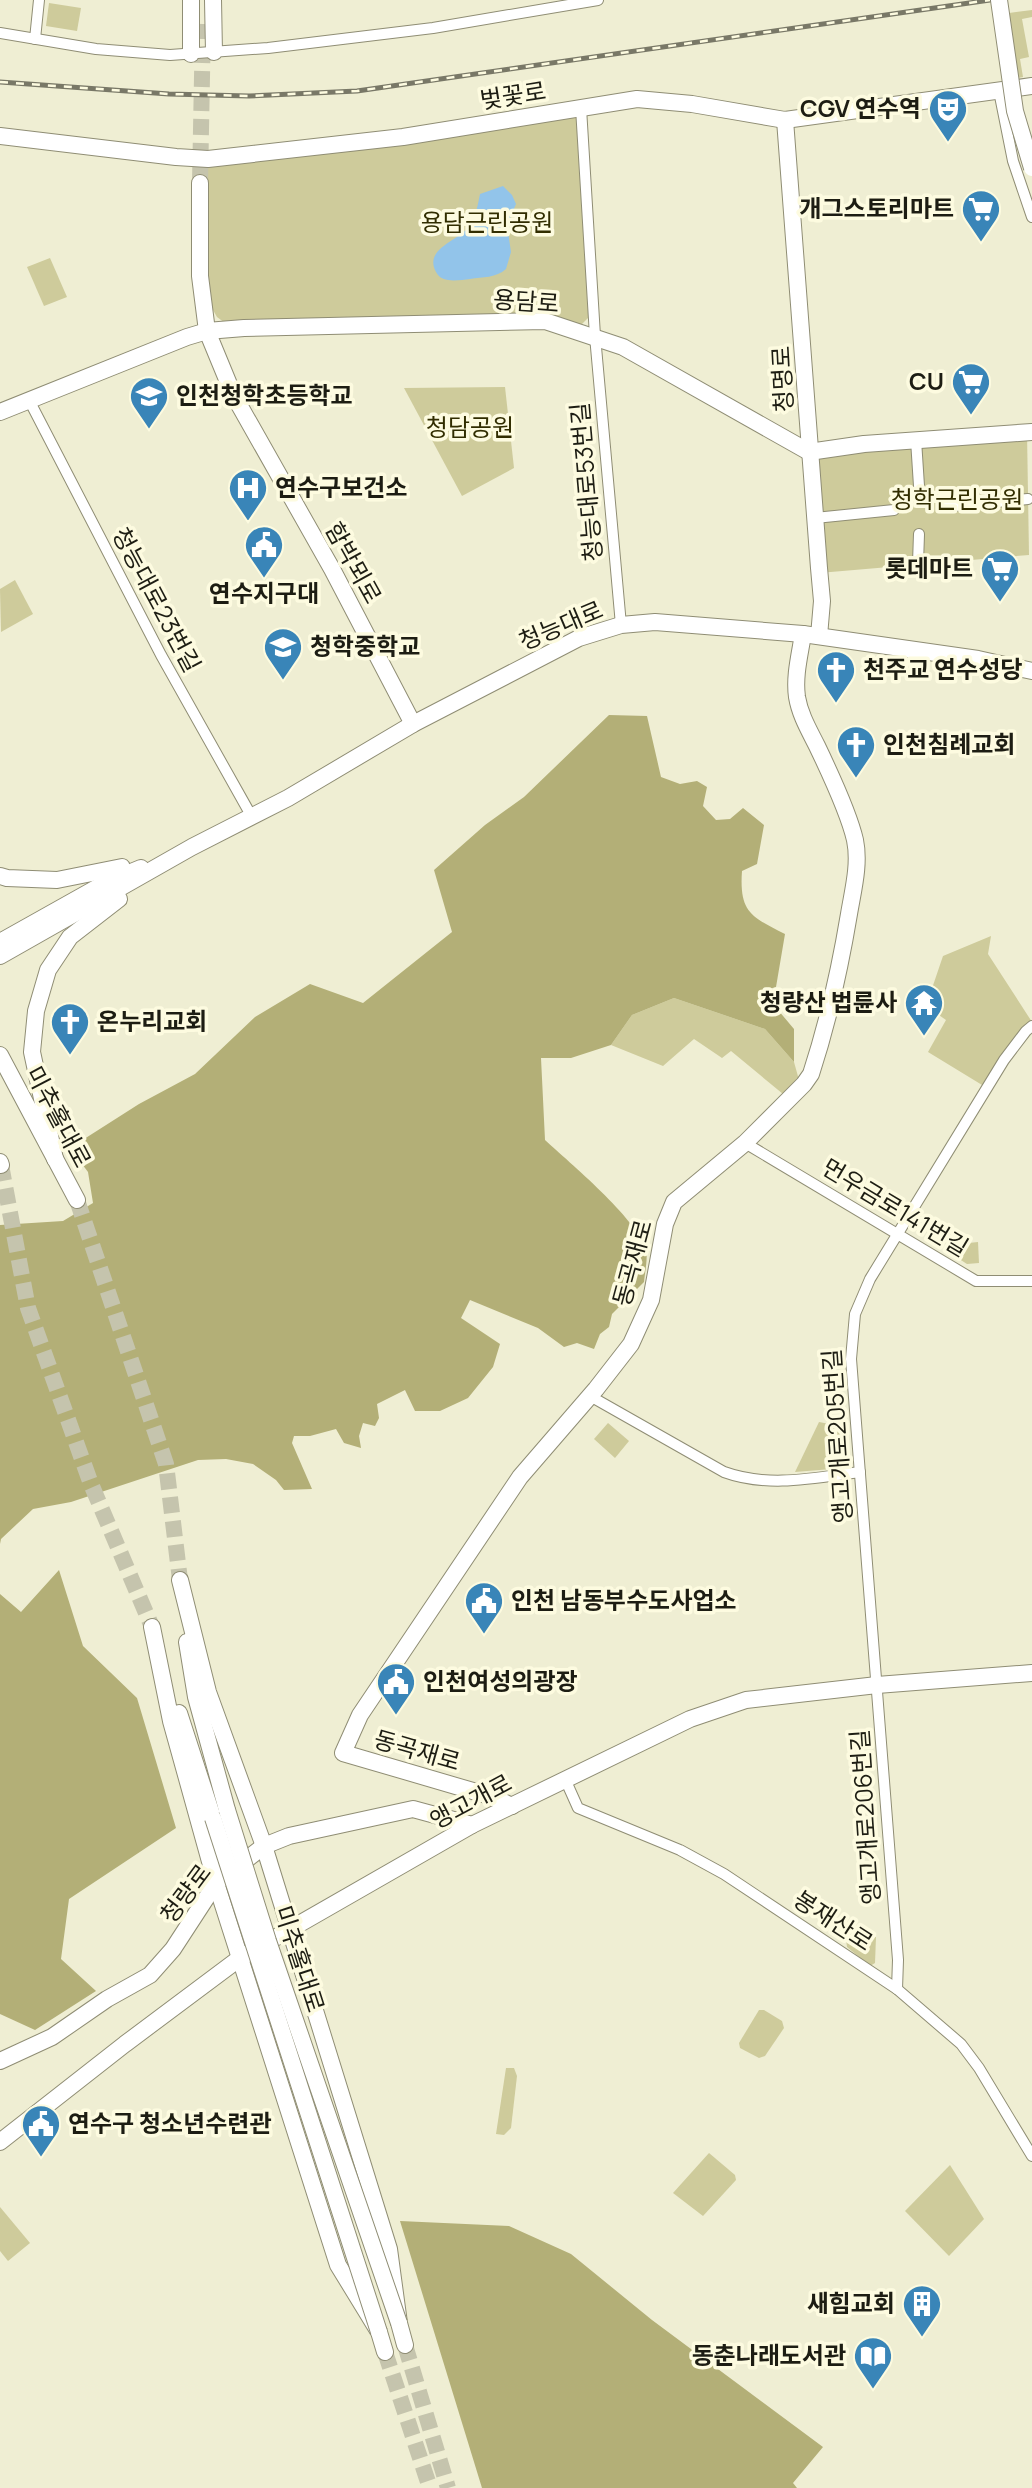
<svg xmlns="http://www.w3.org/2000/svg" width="1032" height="2488" font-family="Manrope,'Noto Sans KR',sans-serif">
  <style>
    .green { fill: #cecb9b }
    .forest { fill: #b3af77 }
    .water { fill: #92c4ea }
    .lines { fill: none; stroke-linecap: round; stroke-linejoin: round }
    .secondary-tunnel { stroke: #c5c4ad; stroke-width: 16; stroke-dasharray: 16 8; stroke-linecap: butt }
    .street-casing { stroke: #8f8d74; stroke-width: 12 }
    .secondary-casing { stroke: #8f8d74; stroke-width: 18 }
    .street { stroke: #fff; stroke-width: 10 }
    .secondary { stroke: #fff; stroke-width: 16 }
    .rail-casing { stroke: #797867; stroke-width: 5 }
    .rail { stroke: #fdfbe0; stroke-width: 2.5; stroke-dasharray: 8; stroke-linecap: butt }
    .secondary-bridge-casing { stroke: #8f8d74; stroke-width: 18; stroke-linecap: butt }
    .secondary-bridge { stroke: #fff; stroke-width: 16 }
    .labels { text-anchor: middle; stroke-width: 7; stroke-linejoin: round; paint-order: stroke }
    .street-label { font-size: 24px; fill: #1d1d13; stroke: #fdfbe0 }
    .poi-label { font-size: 24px; font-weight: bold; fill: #1d1d13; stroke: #fdfbe0; text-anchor: start }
    .park-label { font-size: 24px; fill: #312d00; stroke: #fdfbe0 }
  </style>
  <rect width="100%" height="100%" fill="#efeed3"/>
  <g class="green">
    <polygon points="49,3 81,8 77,31 46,26"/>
    <polygon points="1032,10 1032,17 1022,19 1029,57 1020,59 1023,77 1018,78 1009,13"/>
    <polygon points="581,108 594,312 576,330 549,322 225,323 217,317 209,303 207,274 208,159"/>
    <polygon points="50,258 67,297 44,306 27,267"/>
    <polygon points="505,387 514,468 462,496 404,388"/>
    <polygon points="1027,432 1029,555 819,573 809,452"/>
    <polygon points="15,580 33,614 1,632 0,589"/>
    <polygon points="991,936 988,954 1032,1022 987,1088 928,1052 946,1020 926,1006 943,956"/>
    <polygon points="674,998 765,1029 794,1062 799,1080 783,1094 731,1051 722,1058 694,1039 663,1066 611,1045 632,1015"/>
    <polygon points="978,1242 979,1263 967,1264 950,1253 950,1245"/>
    <polygon points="819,1422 840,1426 844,1468 795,1472"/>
    <polygon points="608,1423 629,1441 615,1458 594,1439"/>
    <polygon points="876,1937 875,1963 870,1966 847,1947 846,1939"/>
    <polygon points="759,2010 764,2010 782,2021 784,2028 765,2056 759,2058 740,2048 739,2043"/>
    <polygon points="506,2068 514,2068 517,2076 511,2128 504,2135 496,2134"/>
    <polygon points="709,2153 735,2175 736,2180 703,2216 673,2193"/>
    <polygon points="950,2165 984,2219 949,2256 905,2211"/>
    <polygon points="0,2207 30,2243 8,2261 0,2251"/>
  </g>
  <g class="forest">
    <path d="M609 715 647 716 661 777 680 784 697 781 707 787 703 806 716 820 730 819 743 808 764 825 757 864 742 871C739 913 752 917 785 934L776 987 762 991 794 1029V1062L765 1029 674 998 632 1015 611 1045 571 1058H541L545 1140C570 1163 636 1218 646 1249 648 1258 645 1272 644 1282L612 1314 609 1327 600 1334 594 1349 577 1343 564 1347 538 1328 470 1300 461 1318 500 1344 493 1367 468 1398 440 1411H415L405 1390 377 1404 379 1418 375 1426 363 1423 359 1436 361 1448 344 1443 336 1429 310 1436H294L292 1443 312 1489 284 1490 276 1480 253 1464 226 1459 198 1460 71 1502 33 1509 1 1539 0 1544V1225L63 1221 93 1203 88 1172 70 1148 139 1104 195 1074 255 1017 310 984 363 1003 452 932 434 870 485 825 524 797Z"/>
    <polygon points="59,1570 83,1646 137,1698 176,1828 69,1899 61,1959 96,1991 35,2030 0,2014 0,1594 21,1612"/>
    <polygon points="400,2221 509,2226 571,2254 652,2320 823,2447 793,2483 797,2488 482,2488"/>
  </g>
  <path class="water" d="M503 186 512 195 516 204 507 225 511 252 506 269C496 278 483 277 470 279 459 280 442 284 436 272 423 248 460 241 470 225 476 216 478 204 480 194Z"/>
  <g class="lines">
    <g class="secondary-tunnel">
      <polyline points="200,183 203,24"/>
      <polyline points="1,1165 28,1308 91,1484 152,1627"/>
      <polyline points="77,1200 166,1464 180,1580"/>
      <polyline points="405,2345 448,2488"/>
      <polyline points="385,2352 430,2488"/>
    </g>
    <g class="street-casing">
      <g id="street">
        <polyline points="0,33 96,49 170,55 268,48 433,28 598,0"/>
        <polyline points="35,39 39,0"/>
        <polyline points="999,91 1013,161 1032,217"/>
        <polyline points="581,108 595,336 621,625"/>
        <polyline points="29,400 161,655 252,817"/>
        <polyline points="916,440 919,486"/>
        <polyline points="943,507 1028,499"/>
        <polyline points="815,518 894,510"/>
        <polyline points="918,563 919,534"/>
        <polyline points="745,1143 976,1281 1032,1281"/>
        <path d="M590 1396 724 1472C768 1488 814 1478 860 1472"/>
        <polyline points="565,1779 578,1808 680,1850 724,1874 897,1989 961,2044 979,2068 1032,2156"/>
        <polyline points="897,1989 898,1960 851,1359 855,1314 870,1279 1004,1060 1026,1031 1032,1026"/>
      </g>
    </g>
    <g class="secondary-casing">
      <g id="secondary">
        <polyline points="213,0 214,52"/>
        <polyline points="191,54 191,0"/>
        <polyline points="785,120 819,568 822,601 819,636"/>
        <polyline points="0,136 176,157 208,159 403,137 637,99 692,104 785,120 1032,86"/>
        <polyline points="200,183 200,276 207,331 233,394 332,569 413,724"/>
        <polyline points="0,412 187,337 207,331 244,328 545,321 623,347 809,452 864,444 1032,432"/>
        <polyline points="0,876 7,878 57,880 122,867"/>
        <polyline points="0,942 107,882 141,868"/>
        <polyline points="0,956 192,847 288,798 413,724 579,638 621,625 655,622 803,634 978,659 1032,671"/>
        <polyline points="0,1055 77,1200"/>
        <polyline points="55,1159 32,1052 36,1011 48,970 70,937 119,899"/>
        <polyline points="0,1162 1,1165"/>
        <polyline points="180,1580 208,1692 264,1846 389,2249 399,2323 405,2345"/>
        <polyline points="152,1627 171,1721 216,1883 338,2265 379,2332 385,2352"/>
        <polyline points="187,1642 196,1697 227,1810"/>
        <polyline points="179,1713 213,1818"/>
        <path d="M512 1806 490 1796 343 1753 360 1715 520 1477 596 1389 631 1344 651 1300 665 1224 674 1202 745 1143 804 1084 811 1074C828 1022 840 968 849 914 853 890 860 864 855 840 849 814 829 771 817 746 809 730 800 715 797 697 794 676 800 654 803 634"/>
        <polyline points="0,2061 52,2037 107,1999 150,1975 173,1949 216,1883 264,1846 289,1836 413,1809 472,1825"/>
        <polyline points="0,2142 125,2044 240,1958 472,1825 690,1719 746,1700 877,1685 1032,1673"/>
      </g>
    </g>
    <use href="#street" class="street"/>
    <use href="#secondary" class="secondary"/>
    <g class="rail-casing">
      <polyline id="rail" points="0,82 169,94 249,96 357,91 990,0"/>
    </g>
    <use href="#rail" class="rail"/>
    <g class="secondary-bridge-casing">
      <g id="secondary-bridge">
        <polyline points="999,0 1015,111 1032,168"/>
        <polyline points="227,1810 268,1941 399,2323"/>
        <polyline points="213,1818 379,2332"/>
      </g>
    </g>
    <use href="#secondary-bridge" class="secondary-bridge"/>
  </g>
  <defs>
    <g id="theatre-pin" transform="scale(2.0125)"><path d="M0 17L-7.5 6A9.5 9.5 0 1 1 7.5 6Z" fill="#3985b8" stroke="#fdfbe0"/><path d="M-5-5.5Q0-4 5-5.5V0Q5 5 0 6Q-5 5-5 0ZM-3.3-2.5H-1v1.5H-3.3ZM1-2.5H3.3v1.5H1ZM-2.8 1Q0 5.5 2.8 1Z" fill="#fff"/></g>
    <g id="supermarket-pin" transform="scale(2.0125)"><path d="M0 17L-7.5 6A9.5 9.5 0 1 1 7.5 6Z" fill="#3985b8" stroke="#fdfbe0"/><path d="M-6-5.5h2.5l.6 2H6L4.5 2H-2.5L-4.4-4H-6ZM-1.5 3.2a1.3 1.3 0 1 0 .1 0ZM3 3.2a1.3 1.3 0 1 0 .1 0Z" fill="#fff"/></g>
    <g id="school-pin" transform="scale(2.0125)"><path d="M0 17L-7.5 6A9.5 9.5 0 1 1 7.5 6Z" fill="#3985b8" stroke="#fdfbe0"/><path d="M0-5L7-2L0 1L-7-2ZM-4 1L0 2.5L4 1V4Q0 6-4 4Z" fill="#fff"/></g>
    <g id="hospital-pin" transform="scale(2.0125)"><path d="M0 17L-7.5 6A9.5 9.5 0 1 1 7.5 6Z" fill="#3985b8" stroke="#fdfbe0"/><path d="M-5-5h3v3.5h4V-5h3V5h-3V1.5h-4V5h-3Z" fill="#fff"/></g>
    <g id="civic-pin" transform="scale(2.0125)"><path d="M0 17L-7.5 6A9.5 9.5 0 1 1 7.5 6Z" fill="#3985b8" stroke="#fdfbe0"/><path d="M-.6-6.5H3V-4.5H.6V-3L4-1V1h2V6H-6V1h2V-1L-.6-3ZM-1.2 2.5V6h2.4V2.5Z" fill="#fff"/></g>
    <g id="church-pin" transform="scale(2.0125)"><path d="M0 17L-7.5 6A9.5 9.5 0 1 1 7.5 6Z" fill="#3985b8" stroke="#fdfbe0"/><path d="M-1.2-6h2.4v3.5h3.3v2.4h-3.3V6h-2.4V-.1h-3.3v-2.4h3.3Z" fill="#fff"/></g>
    <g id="temple-pin" transform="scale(2.0125)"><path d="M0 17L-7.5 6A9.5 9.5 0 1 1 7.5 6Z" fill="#3985b8" stroke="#fdfbe0"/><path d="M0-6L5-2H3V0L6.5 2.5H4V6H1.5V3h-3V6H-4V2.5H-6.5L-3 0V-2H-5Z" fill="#fff"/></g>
    <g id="building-pin" transform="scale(2.0125)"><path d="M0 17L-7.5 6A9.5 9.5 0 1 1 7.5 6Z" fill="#3985b8" stroke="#fdfbe0"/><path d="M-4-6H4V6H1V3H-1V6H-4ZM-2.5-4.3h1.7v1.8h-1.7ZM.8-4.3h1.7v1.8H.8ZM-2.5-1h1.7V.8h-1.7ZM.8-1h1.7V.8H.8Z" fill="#fff"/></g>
    <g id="library-pin" transform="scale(2.0125)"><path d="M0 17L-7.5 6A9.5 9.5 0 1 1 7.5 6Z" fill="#3985b8" stroke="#fdfbe0"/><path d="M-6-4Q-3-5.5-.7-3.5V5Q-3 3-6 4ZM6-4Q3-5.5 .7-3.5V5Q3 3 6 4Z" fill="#fff"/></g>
  </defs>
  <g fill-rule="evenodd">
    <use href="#theatre-pin" x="948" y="109"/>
    <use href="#supermarket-pin" x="981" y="209"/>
    <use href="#supermarket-pin" x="971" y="382"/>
    <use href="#school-pin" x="149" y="396"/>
    <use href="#hospital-pin" x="248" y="488"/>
    <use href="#civic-pin" x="264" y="545"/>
    <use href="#supermarket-pin" x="1000" y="569"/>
    <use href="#school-pin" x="283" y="647"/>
    <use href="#church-pin" x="836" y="670"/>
    <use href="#church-pin" x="856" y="745"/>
    <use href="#temple-pin" x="924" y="1003"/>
    <use href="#church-pin" x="70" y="1022"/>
    <use href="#civic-pin" x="484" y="1601"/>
    <use href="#civic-pin" x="396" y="1682"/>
    <use href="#civic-pin" x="41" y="2124"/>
    <use href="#building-pin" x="922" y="2304"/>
    <use href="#library-pin" x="873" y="2356"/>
  </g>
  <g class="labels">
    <g class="street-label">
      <text transform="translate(513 96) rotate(-9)" y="8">벚꽃로</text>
      <text transform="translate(526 302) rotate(4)" y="8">용담로</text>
      <text transform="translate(783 379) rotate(-93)" y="8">청명로</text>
      <text transform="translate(587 482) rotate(-95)" y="8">청능대로53번길</text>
      <text transform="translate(353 563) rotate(61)" y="8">함박뫼로</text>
      <text transform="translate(156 600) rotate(62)" y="8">청능대로23번길</text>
      <text transform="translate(561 626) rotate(-23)" y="8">청능대로</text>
      <text transform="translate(58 1117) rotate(62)" y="8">미추홀대로</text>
      <text transform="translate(895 1208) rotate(31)" y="8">먼우금로141번길</text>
      <text transform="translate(633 1263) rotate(-75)" y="8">동곡재로</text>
      <text transform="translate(838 1436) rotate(-94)" y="8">앵고개로205번길</text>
      <text transform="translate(417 1751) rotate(16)" y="8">동곡재로</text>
      <text transform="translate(471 1802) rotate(-28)" y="8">앵고개로</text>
      <text transform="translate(866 1817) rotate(-94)" y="8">앵고개로206번길</text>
      <text transform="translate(186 1894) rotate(-53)" y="8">청량로</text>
      <text transform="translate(833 1921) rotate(33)" y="8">봉재산로</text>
      <text transform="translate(299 1959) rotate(72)" y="8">미추홀대로</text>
    </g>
    <g class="poi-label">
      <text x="921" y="117" text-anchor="end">CGV 연수역</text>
      <text x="954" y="217" text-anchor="end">개그스토리마트</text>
      <text x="944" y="390" text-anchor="end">CU</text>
      <text x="176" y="404">인천청학초등학교</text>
      <text x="275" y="496">연수구보건소</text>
      <text x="973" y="577" text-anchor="end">롯데마트</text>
      <text x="264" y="602" text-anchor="middle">연수지구대</text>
      <text x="310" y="655">청학중학교</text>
      <text x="863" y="678">천주교 연수성당</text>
      <text x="883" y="753">인천침례교회</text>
      <text x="897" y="1011" text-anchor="end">청량산 법륜사</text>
      <text x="97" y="1030">온누리교회</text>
      <text x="511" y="1609">인천 남동부수도사업소</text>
      <text x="423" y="1690">인천여성의광장</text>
      <text x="68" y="2132">연수구 청소년수련관</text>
      <text x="895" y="2312" text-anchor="end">새힘교회</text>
      <text x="846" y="2364" text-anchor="end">동춘나래도서관</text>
    </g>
    <g class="park-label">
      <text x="487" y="231">용담근린공원</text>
      <text x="470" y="436">청담공원</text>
      <text x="957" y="508">청학근린공원</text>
    </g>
  </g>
</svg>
